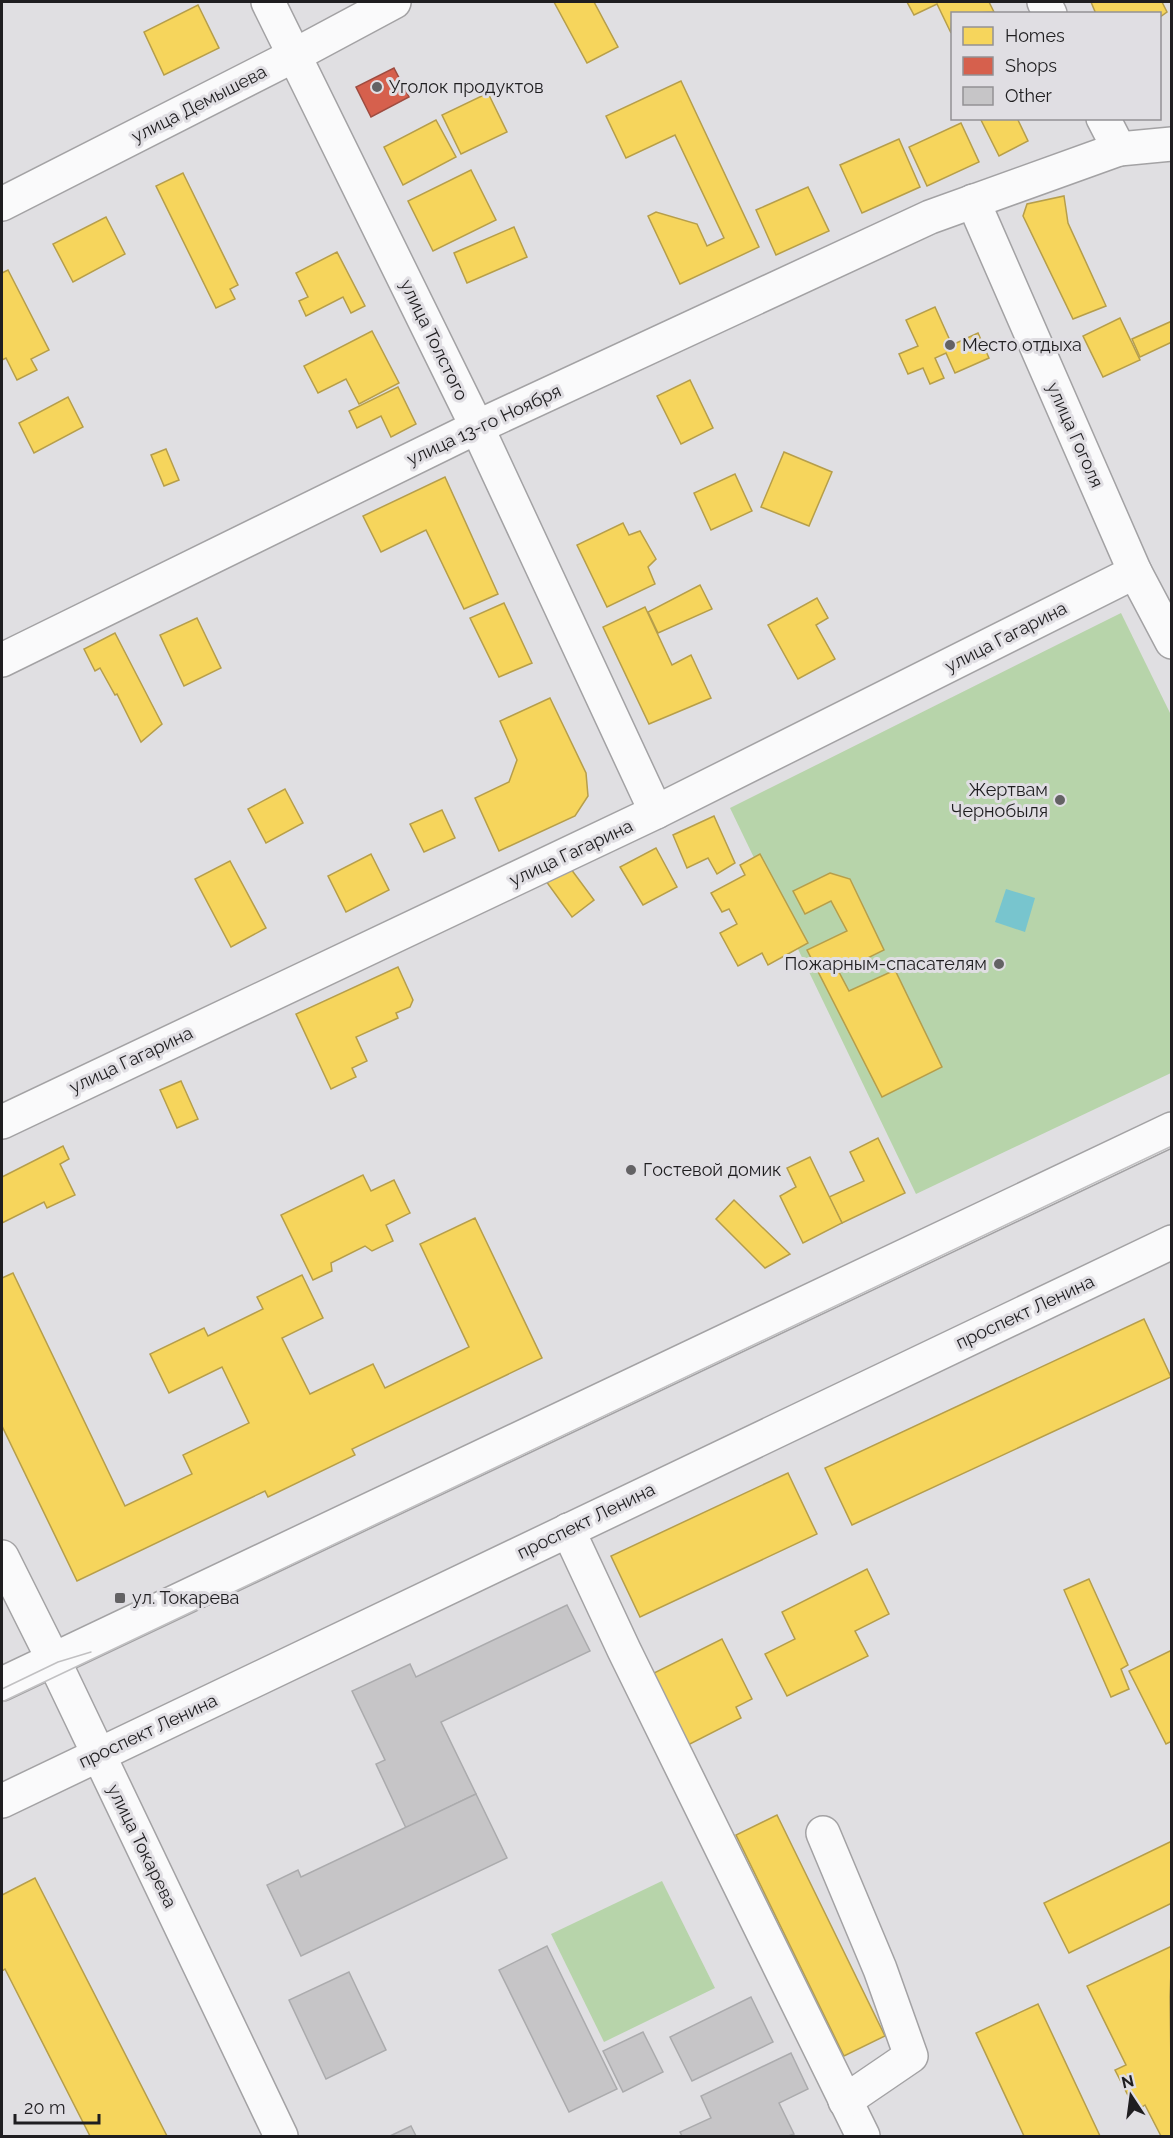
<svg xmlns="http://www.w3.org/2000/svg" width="1173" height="2138" font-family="Raleway,sans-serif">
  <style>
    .green { fill: #b7d4aa }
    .water { fill: #78c5ce }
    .homes { fill: #f6d55c; stroke: #b69e4a; stroke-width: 1.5 }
    .shops { fill: #d6604d; stroke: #9f4c40; stroke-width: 1.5 }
    .building { fill: #c6c5c7; stroke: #ababad; stroke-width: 1.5 }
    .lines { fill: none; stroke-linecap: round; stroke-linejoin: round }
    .minor-casing { stroke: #a3a2a4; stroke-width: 36 }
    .minor { stroke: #fafafb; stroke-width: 33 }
    .tram { stroke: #c1c0c2; stroke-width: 1.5 }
    .poi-dot { fill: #636264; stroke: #e0dee3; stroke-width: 2 }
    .labels { text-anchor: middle; stroke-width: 6; stroke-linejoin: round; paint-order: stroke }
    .poi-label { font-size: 18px; fill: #1f1e20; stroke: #e0dee3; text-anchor: start }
    .street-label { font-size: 18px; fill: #1f1e20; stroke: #e0dee3 }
  </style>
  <rect width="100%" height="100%" fill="#e0dfe2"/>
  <g class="green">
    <polygon points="1121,613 1171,715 1171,1073 916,1194 730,808"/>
    <polygon points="662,1881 715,1988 604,2042 551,1934"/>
  </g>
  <polygon class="water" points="1006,889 1035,898 1025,932 995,922"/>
  <g class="homes">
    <polygon points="554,2 594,2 618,47 587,63"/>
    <polygon points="907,2 989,2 994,12 952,14 951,33 937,4 914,15"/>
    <polygon points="1091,2 1162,2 1167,12 1160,17 1160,14 1096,14"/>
    <polygon points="198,5 219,48 164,75 144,32"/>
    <polygon points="681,81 759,247 680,284 648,216 656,212 697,224 707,246 724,238 675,135 626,158 606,116"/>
    <polygon points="488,93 507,132 461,154 442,115"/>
    <polygon points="980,118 1017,118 1028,141 999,156"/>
    <polygon points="436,120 456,157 403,185 384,147"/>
    <polygon points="961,123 979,162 927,186 909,147"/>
    <polygon points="899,139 920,187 862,213 840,165"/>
    <polygon points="471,170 496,220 433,251 408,201"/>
    <polygon points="183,173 238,285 230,289 235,299 216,308 156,186"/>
    <polygon points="808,187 829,231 776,255 756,210"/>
    <polygon points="1064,196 1068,223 1106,306 1073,319 1023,216 1027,204"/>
    <polygon points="106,217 125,254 73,282 53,244"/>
    <polygon points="514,227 527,257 467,283 454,253"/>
    <polygon points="337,252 365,306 351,313 343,297 306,316 299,301 308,297 296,273"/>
    <polygon points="8,270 49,350 31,359 37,370 17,380 6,358 2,360 2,273"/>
    <polygon points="935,307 952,345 978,333 989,358 955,373 946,353 935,358 944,378 930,384 923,368 908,374 899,354 918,346 906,320"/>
    <polygon points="1120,318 1140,360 1103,377 1083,336"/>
    <polygon points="1172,321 1172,342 1140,357 1132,339"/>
    <polygon points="372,331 399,383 359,404 346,379 318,393 304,366"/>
    <polygon points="690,380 713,428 681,444 657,396"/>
    <polygon points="398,387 416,424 391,437 381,416 357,428 349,411"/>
    <polygon points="68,397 83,427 34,453 19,423"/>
    <polygon points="166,449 179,480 164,486 151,455"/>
    <polygon points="784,452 832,472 809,526 761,507"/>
    <polygon points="735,474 752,511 711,530 694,493"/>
    <polygon points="445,477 498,594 464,609 426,530 381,552 363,516"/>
    <polygon points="623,523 629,535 640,531 656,559 648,567 655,584 607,607 577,545"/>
    <polygon points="700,585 712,609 658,633 648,612"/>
    <polygon points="817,598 828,618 816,625 835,659 798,679 768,625"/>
    <polygon points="504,603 532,663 499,677 470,618"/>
    <polygon points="645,607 672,665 691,655 711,698 649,724 603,627"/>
    <polygon points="197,618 221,668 184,686 160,635"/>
    <polygon points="115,633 162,724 141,742 117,694 115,695 100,668 95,671 84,649"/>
    <polygon points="550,698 586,773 588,796 575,816 499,851 475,798 509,782 517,760 500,721"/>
    <polygon points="285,789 303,823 266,843 248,809"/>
    <polygon points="442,810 455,838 424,852 410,824"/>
    <polygon points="714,816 735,863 717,874 708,858 687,868 673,835"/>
    <polygon points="656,848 677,887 643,905 620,867"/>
    <polygon points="371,854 389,890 346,912 328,876"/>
    <polygon points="760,854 808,943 768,965 762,953 738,966 720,933 737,924 729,909 722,912 711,893 745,875 740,865"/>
    <polygon points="230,861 266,928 231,947 195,879"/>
    <polygon points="565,861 594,900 572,917 543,877"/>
    <polygon points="830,873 850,879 884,950 839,972 849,991 895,970 942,1067 882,1097 807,950 847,931 831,901 805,914 793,891"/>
    <polygon points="398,967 413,1000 410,1007 396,1013 398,1018 356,1037 367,1061 352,1068 356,1077 331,1089 296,1014"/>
    <polygon points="181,1081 198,1119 177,1128 160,1090"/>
    <polygon points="878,1138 905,1193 842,1223 829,1197 864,1181 850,1152"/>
    <polygon points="63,1146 69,1159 60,1164 75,1195 47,1208 44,1202 2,1223 2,1177"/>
    <polygon points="810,1157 842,1223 803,1243 780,1196 796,1187 787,1168"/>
    <polygon points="363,1175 371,1191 394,1180 410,1213 386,1225 393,1241 372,1251 365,1246 331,1263 332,1271 313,1280 281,1215"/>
    <polygon points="734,1200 790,1254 765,1268 716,1219"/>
    <polygon points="475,1218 542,1358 352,1449 355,1455 268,1497 265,1491 77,1581 2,1426 2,1278 13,1273 125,1506 192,1474 183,1455 249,1423 222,1367 169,1393 150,1354 204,1328 208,1336 263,1309 257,1297 302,1275 323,1318 282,1338 310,1394 373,1364 385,1388 469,1347 420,1244"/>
    <polygon points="1144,1319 1171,1377 852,1525 825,1468"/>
    <polygon points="788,1473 817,1534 640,1617 611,1556"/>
    <polygon points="867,1569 889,1614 855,1631 868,1656 787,1696 765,1654 795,1639 782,1612"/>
    <polygon points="1089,1579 1128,1665 1121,1669 1129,1689 1111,1697 1064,1590"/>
    <polygon points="722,1639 752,1699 736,1707 741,1718 686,1746 650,1675"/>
    <polygon points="1172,1650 1172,1741 1166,1744 1129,1671"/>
    <polygon points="777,1815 885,2036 844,2056 736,1835"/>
    <polygon points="1172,1841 1172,1903 1069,1953 1044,1903"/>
    <polygon points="35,1878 167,2136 90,2136 5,1969 2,1971 2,1895"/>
    <polygon points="1172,1946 1170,1997 1172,2136 1161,2136 1145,2105 1136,2111 1115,2070 1126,2065 1087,1986"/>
    <polygon points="1038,2004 1100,2136 1024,2136 976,2033"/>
  </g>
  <polygon class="shops" points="394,68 409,97 371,117 356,87"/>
  <g class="building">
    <polygon points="567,1605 590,1651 441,1722 476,1794 406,1828 376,1764 385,1760 352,1691 410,1664 416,1677"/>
    <polygon points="476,1794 507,1858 301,1956 267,1885 298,1870 301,1877"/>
    <polygon points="547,1946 617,2089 569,2112 499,1970"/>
    <polygon points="349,1972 386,2050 326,2079 289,2000"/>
    <polygon points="751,1997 773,2042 692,2081 670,2037"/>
    <polygon points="643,2032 663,2072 623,2092 603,2051"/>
    <polygon points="791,2053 808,2089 779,2103 794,2134 788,2136 682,2136 680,2132 711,2118 701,2096"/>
    <polygon points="411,2126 416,2136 390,2136"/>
  </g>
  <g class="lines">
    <g class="minor-casing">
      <g id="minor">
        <polyline points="268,2 477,427 656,812"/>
        <polyline points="1044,2 1050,14"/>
        <polyline points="1119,149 1172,144"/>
        <polyline points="973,201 1135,572 1172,642"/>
        <polyline points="2,204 295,55 394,2"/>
        <polyline points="2,660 477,427 930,217 1119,149 1103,118"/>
        <polyline points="2,1122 656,812 1135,572"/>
        <polyline points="568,1530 624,1650 863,2136"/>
        <polyline points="2,1557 53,1659 281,2136"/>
        <polyline points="2,1684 1172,1129"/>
        <polyline points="2,1801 1172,1242"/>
        <polyline points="823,1833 880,1969 911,2056 845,2101"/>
      </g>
    </g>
    <use href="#minor" class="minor"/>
    <g class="tram">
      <polyline points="2,1689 58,1662 91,1652"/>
      <polyline points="2,1702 1172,1146"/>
    </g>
  </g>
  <g class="poi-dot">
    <circle cx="377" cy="87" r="6"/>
    <circle cx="950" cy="345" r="6"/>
    <circle cx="1060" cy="800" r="6"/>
    <circle cx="999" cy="964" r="6"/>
    <circle cx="631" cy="1170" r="6"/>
    <rect x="114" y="1592" width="12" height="12" rx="3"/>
  </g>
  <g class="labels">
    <g class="poi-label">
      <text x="389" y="93">Уголок продуктов</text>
      <text x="962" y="351">Место отдыха</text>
      <text x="1048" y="796" text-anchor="end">Жертвам<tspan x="1048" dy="21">Чернобыля</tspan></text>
      <text x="987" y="970" text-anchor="end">Пожарным-спасателям</text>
      <text x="643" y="1176">Гостевой домик</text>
      <text x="132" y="1604">ул. Токарева</text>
    </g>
    <g class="street-label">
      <text transform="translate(199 104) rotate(-27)" y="6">улица Демышева</text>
      <text transform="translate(434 340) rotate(64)" y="6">улица Толстого</text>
      <text transform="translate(484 425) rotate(-25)" y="6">улица 13-го Ноября</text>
      <text transform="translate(1075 435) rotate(66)" y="6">улица Гоголя</text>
      <text transform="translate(1006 637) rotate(-27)" y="6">улица Гагарина</text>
      <text transform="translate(571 853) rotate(-25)" y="6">улица Гагарина</text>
      <text transform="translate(131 1060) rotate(-25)" y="6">улица Гагарина</text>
      <text transform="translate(1025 1312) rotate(-25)" y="6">проспект Ленина</text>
      <text transform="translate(586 1521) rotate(-26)" y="6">проспект Ленина</text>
      <text transform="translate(148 1731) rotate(-25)" y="6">проспект Ленина</text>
      <text transform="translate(142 1846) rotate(64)" y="6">улица Токарева</text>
    </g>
  </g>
  <rect width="1173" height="2138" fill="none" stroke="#1f1e20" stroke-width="6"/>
  <rect x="951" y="12" width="210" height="108" fill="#e0dee3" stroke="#939195" stroke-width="1.5"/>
  <rect x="963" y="27" width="30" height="18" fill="#f6d55c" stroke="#939195" stroke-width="1.5"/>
  <text x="1005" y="42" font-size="18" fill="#1f1e20">Homes</text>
  <rect x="963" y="57" width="30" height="18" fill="#d6604d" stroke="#939195" stroke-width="1.5"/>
  <text x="1005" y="72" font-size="18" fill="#1f1e20">Shops</text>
  <rect x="963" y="87" width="30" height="18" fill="#c6c5c7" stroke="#939195" stroke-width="1.5"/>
  <text x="1005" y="102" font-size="18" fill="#1f1e20">Other</text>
  <g transform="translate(1131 2096) rotate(347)" stroke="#e0dee3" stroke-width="4.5" paint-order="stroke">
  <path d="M0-4.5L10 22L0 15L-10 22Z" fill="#1f1e20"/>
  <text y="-9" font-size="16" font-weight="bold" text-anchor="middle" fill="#1f1e20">N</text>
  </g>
  <path d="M15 2114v9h84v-9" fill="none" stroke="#1f1e20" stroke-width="3"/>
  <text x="24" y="2114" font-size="18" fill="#1f1e20" stroke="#e0dee3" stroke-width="4.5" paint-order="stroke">20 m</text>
</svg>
